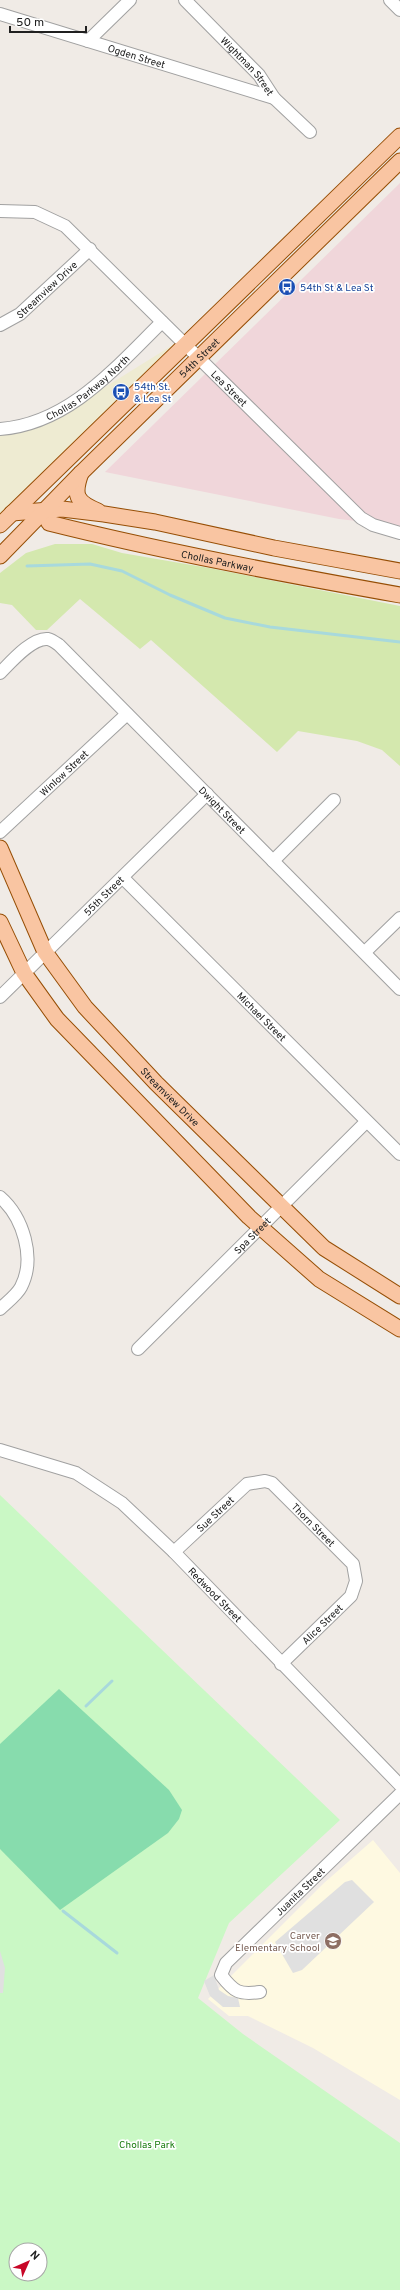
<svg xmlns="http://www.w3.org/2000/svg" width="400" height="2290" font-family="Overpass,sans-serif">
  <style>
    .commercial { fill: #f0d6da }
    .education { fill: #fef9e1 }
    .farmland { fill: #eeebd2 }
    .grass { fill: #d4e8ae }
    .park { fill: #caf8c5; fill-rule: evenodd }
    .pitch { fill: #87dcad }
    .parking { fill: #e0e0e0 }
    .lines { fill: none; stroke-linecap: round; stroke-linejoin: round }
    .stream { stroke: #a8d9dc; stroke-width: 3 }
    .minor-casing { stroke: #a1a1a1; stroke-width: 14 }
    .major-casing { stroke: #964e05; stroke-width: 17 }
    .minor { stroke: #fff; stroke-width: 12 }
    .major { stroke: #f9c5a2; stroke-width: 15 }
    .labels { text-anchor: middle; stroke-width: 3.5; stroke-linejoin: round; paint-order: stroke }
    .street-label { font-size: 10px; fill: #202020; stroke: #fff }
    .transit-label { font-size: 10px; fill: #164399; stroke: #fff; text-anchor: start }
    .education-label { font-size: 10px; fill: #785e54; stroke: #fff; text-anchor: end }
    .park-label { font-size: 10px; fill: #197c0f; stroke: #fff }
  </style>
  <rect width="100%" height="100%" fill="#f0ebe6"/>
  <polygon class="commercial" points="400,183 400,526 339,519 105,472"/>
  <polygon class="education" points="373,1840 400,1873 400,2100 313,2048 248,2016 229,2016 208,1999 324,1883"/>
  <polygon class="farmland" points="176,343 0,517 0,429 52,420"/>
  <polygon class="grass" points="55,544 92,544 122,553 209,568 400,606 400,766 382,750 357,741 298,731 277,752 151,640 140,649 80,599 47,630 36,630 12,605 0,603 0,573 26,553"/>
  <path class="park" d="M0 1495 340 1820 229 1923 198 1998 243 2034 400 2143V2290H0ZM16 2250H40V2274H16Z"/>
  <polygon class="pitch" points="59,1689 169,1790 182,1810 179,1819 168,1833 60,1910 0,1849 0,1744"/>
  <g class="parking">
    <polygon points="352,1880 374,1902 302,1970 293,1973 275,1942 345,1882"/>
    <polygon points="0,1951 5,1968 3,1993 0,1993"/>
    <polygon points="214,1975 219,1990 228,1996 238,1998 240,2007 223,2007 210,1996 204,1981"/>
  </g>
  <g class="lines">
    <g class="stream">
      <polyline points="27,566 90,564 122,571 170,595 225,618 270,627 400,642"/>
      <polyline points="86,1706 112,1681"/>
      <polyline points="63,1911 117,1953"/>
    </g>
    <g class="minor-casing">
      <g id="minor">
        <path id="s1" d="M185 0 259 75 274 98 310 132"/>
        <polyline points="390,0 400,10"/>
        <path id="s2" d="M0 14 274 98"/>
        <polyline points="88,41 130,0"/>
        <path id="s3" d="M0 211 35 212 65 226 361 518 373 525 400 533"/>
        <path id="s4" d="M0 325 20 314 90 249"/>
        <path id="s5" d="M0 429C69 424 116 367 162 322"/>
        <path id="s6" d="M0 673C10 663 32 637 48 639 52 640 56 643 59 645L400 989"/>
        <path id="s7" d="M0 832 127 714"/>
        <polyline points="273,861 334,800"/>
        <path id="s8" d="M123 878 400 1154"/>
        <polyline points="365,952 400,918"/>
        <path id="s9" d="M0 997 207 794"/>
        <path d="M0 1197C23 1217 36 1258 21 1287 17 1295 6 1303 0 1309"/>
        <path id="s10" d="M138 1349 366 1122"/>
        <path id="s11" d="M0 1450 76 1473 122 1503 174 1552 400 1785"/>
        <path id="s12" d="M174 1552 247 1484 265 1481 272 1483 353 1564 356 1581 351 1596 281 1664"/>
        <path id="s13" d="M260 1992C239 1995 234 1992 221 1975L226 1963 400 1794"/>
      </g>
    </g>
    <g class="major-casing">
      <g id="major">
        <path d="M81 473C73 495 76 502 98 511"/>
        <path id="s14" d="M43 511 49 523C165 552 282 574 400 595"/>
        <polyline points="12,513 62,509 104,514 155,522 274,548 400,571"/>
        <polyline points="0,525 400,136"/>
        <path id="s15" d="M0 556 81 473 400 161"/>
        <path id="s16" d="M0 848 45 952 85 1007 156 1083 324 1248 400 1296"/>
        <polyline points="0,922 24,973 57,1019 249,1217 319,1279 400,1329"/>
      </g>
    </g>
    <use href="#minor" class="minor"/>
    <use href="#major" class="major"/>
  </g>
  <defs>
    <g id="bus-disc" transform="scale(0.9)"><circle r="9.5" fill="#1a4fb4" stroke="#fff"/><path d="M-5-6H5V4H4V6H2V4H-2V6H-4V4H-5ZM-3.5-4V0h7V-4ZM-3.5 1.2v1.5H-2V1.2ZM2 1.2v1.5H3.5V1.2Z" fill="#fff"/></g>
    <g id="school-disc" transform="scale(0.9)"><circle r="9.5" fill="#8d6e63" stroke="#fff"/><path d="M0-5L7-2L0 1L-7-2ZM-4 1L0 2.5L4 1V4Q0 6-4 4Z" fill="#fff"/></g>
  </defs>
  <g fill-rule="evenodd">
    <use href="#bus-disc" x="287" y="287"/>
    <use href="#bus-disc" x="121" y="392"/>
    <use href="#school-disc" x="333" y="1941"/>
  </g>
  <g class="labels">
    <g class="street-label">
      <text dy="4" stroke="none"><textPath href="#s2" startOffset="143">Ogden Street</textPath></text>
      <text dy="4" stroke="none"><textPath href="#s1" startOffset="91">Wightman Street</textPath></text>
      <text dy="4" stroke="none"><textPath href="#s4" startOffset="59">Streamview Drive</textPath></text>
      <text dy="4" stroke="none"><textPath href="#s15" startOffset="281">54th Street</textPath></text>
      <text dy="4" stroke="none"><textPath href="#s5" startOffset="99">Chollas Parkway North</textPath></text>
      <text dy="4" stroke="none"><textPath href="#s3" startOffset="299">Lea Street</textPath></text>
      <text dy="4" stroke="none"><textPath href="#s14" startOffset="186">Chollas Parkway</textPath></text>
      <text dy="4" stroke="none"><textPath href="#s7" startOffset="87">Winlow Street</textPath></text>
      <text dy="4" stroke="none"><textPath href="#s6" startOffset="305">Dwight Street</textPath></text>
      <text dy="4" stroke="none"><textPath href="#s9" startOffset="145">55th Street</textPath></text>
      <text dy="4" stroke="none"><textPath href="#s8" startOffset="196">Michael Street</textPath></text>
      <text dy="4" stroke="none"><textPath href="#s16" startOffset="305">Streamview Drive</textPath></text>
      <text dy="4" stroke="none"><textPath href="#s10" startOffset="161">Spa Street</textPath></text>
      <text dy="4" stroke="none"><textPath href="#s12" startOffset="56">Sue Street</textPath></text>
      <text dy="4" stroke="none"><textPath href="#s12" startOffset="184">Thorn Street</textPath></text>
      <text dy="4" stroke="none"><textPath href="#s11" startOffset="265">Redwood Street</textPath></text>
      <text transform="translate(322 1624) rotate(-44)" y="4">Alice Street</text>
      <text dy="4" stroke="none"><textPath href="#s13" startOffset="162">Juanita Street</textPath></text>
    </g>
    <g class="transit-label">
      <text x="300" y="291">54th St &amp; Lea St</text>
      <text x="134" y="390">54th St.<tspan x="134" dy="12">&amp; Lea St</tspan></text>
    </g>
    <g class="education-label">
      <text x="320" y="1939">Carver<tspan x="320" dy="12">Elementary School</tspan></text>
    </g>
    <g class="park-label">
      <text x="147" y="2148">Chollas Park</text>
    </g>
  </g>
  <g transform="translate(28 2262) rotate(45)"><circle r="19" fill="#ffffff" stroke="#a6a6a6"/>
  <path d="M0-3L7 15L0 10L-7 15Z" fill="#c80728"/>
  <text y="-6" font-size="11" font-weight="bold" text-anchor="middle" fill="#202020">N</text>
  </g>
  <path d="M10 26v6h76v-6" fill="none" stroke="#202020" stroke-width="2"/>
  <text x="16" y="26" font-size="12" fill="#202020" stroke="#ffffff" stroke-width="3" paint-order="stroke">50 m</text>
</svg>
